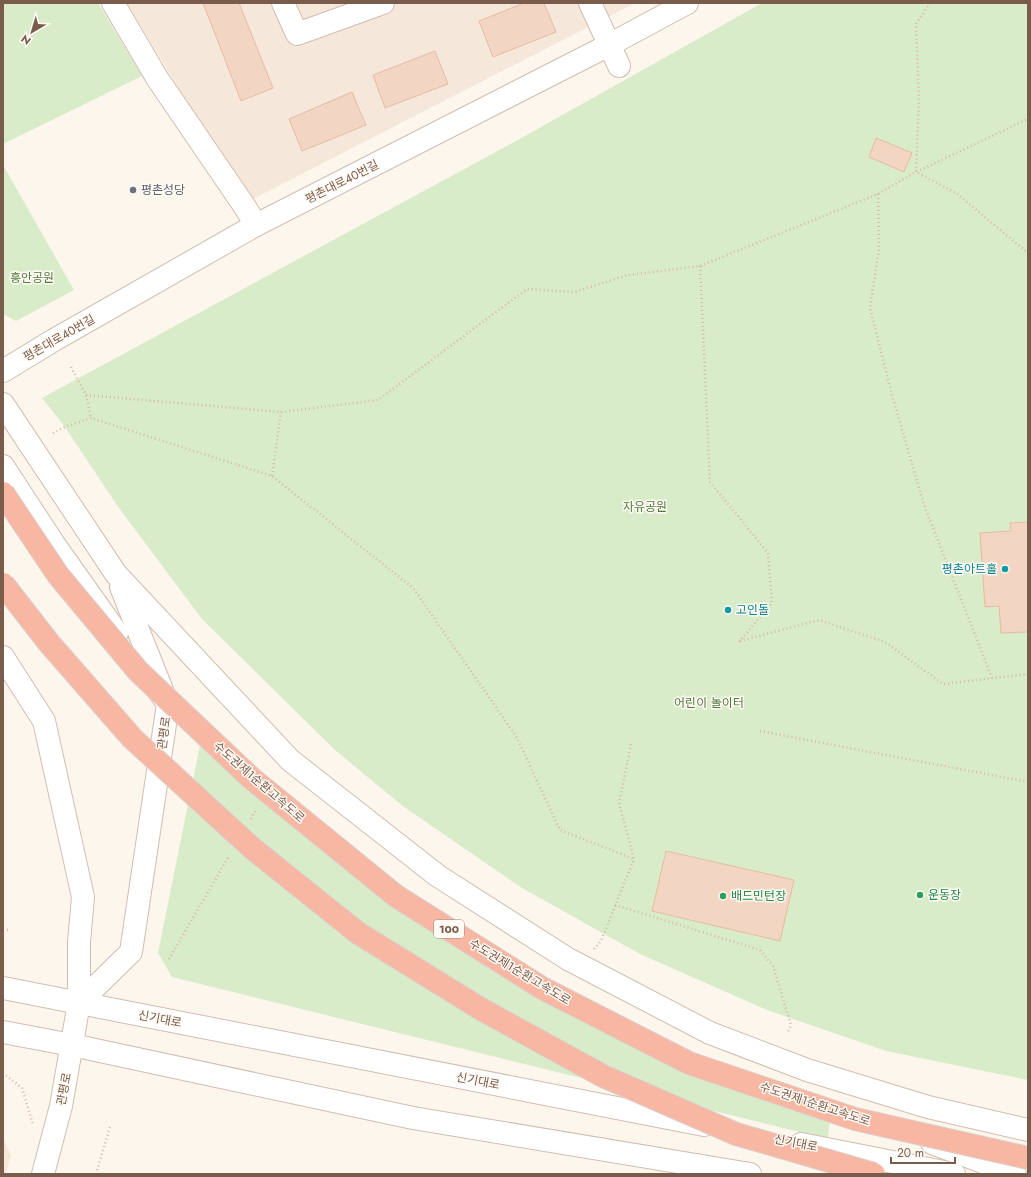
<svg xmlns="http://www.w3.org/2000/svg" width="1031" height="1177" font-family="Jost,'Noto Sans KR',sans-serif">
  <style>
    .residential { fill: #f5e8da }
    .green { fill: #d8ecc9 }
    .building { fill: #f3d5c3; stroke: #e6bba3 }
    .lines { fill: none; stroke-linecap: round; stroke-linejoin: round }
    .minor-casing { stroke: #d1beb0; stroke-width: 24 }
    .path { stroke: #d9b8a5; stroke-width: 2.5; stroke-dasharray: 1 3; stroke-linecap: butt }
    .minor { stroke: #fff; stroke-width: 22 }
    .highway-bridge-casing { stroke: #dad1cd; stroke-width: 24; stroke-linecap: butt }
    .highway-bridge { stroke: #f7b7a3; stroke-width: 22 }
    .worship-dot { fill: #6b7280; stroke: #fffaf3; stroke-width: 1.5 }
    .culture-dot { fill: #0f9aa8; stroke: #fffaf3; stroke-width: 1.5 }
    .leisure-dot { fill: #2e9e5b; stroke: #fffaf3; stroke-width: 1.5 }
    .labels { text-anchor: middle; stroke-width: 3; stroke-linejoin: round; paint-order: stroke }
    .shield { fill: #fffaf3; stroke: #a28b7f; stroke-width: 1 }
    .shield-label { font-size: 11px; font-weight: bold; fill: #7a5c4d }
    .street-label { font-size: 12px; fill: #7a5c4d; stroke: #fffaf3 }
    .worship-label { font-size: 12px; fill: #5b616d; stroke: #fffaf3; text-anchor: start }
    .park-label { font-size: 12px; fill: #537a41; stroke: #fffaf3 }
    .culture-label { font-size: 12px; fill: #0d838f; stroke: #fffaf3; text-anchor: end }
    .leisure-label { font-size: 12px; fill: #27864d; stroke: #fffaf3; text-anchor: start }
  </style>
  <rect width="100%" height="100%" fill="#fdf6ec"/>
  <g class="residential">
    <polygon points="127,3 635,3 247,202"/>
    <polygon points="3,1137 11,1156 6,1174 3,1174"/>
  </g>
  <g class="green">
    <polygon points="3,3 98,3 142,76 3,144"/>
    <polygon points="762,3 1028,3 1028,1080 886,1051 767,1010 640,954 522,888 404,807 335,750 202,619 119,508 65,427 42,398 525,136"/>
    <polygon points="3,165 74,290 16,321 3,314"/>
    <polygon points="202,735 553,1003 830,1119 828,1139 172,977 158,953"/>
  </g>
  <g class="building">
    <polygon points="203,3 239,3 273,88 241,101"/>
    <polygon points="524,3 544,3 556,32 493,57 479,21"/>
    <polygon points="435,51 448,84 385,108 373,75"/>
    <polygon points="352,92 366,125 302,151 289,119"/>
    <polygon points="876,138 912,153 904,172 869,157"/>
    <polygon points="1028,522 1028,632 1001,633 999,606 985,607 980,533 1011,531 1010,523"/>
    <polygon points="666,851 794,880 780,941 652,911"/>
  </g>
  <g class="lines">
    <g class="minor-casing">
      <g id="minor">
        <polyline points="113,3 157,78 245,207 256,225"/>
        <polyline points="283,3 297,34 383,3"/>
        <polyline points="590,3 619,66"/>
        <polyline points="3,371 54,340 256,225 609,45 687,3"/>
        <polyline points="3,404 116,574 290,760 438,876 568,959 710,1033 807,1070 928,1107 1028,1130"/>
        <polyline points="3,466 54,544 117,633"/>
        <polyline points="121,587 166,700"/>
        <polyline points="3,657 44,721 83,897 79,942 79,1003 61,1106 43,1174"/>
        <polyline points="3,988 704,1125"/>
        <polyline points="79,1003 131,952 168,704 158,690"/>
        <polyline points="3,1032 72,1045 413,1118 750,1174"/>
        <polyline points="932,1143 1015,1174"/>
        <polyline points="801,1144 954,1174"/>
      </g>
    </g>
    <g class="path">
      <polyline points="930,3 916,24 919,100 916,172 956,193 1028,253"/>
      <polyline points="878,194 879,249 870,308 892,395 924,505 992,678"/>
      <polyline points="700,266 710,482 768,553 772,603 739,642"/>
      <polyline points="71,367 86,395 91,418"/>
      <polyline points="86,395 281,412 378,400 527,289 574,292 628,275 700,266 878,194 916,172 1028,119"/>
      <polyline points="53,433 65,427 91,418 272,476 413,588 516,736 560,830 634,859"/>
      <polyline points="272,476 281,412"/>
      <polyline points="740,641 819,620 885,642 943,684 1028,674"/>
      <polyline points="760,731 1028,782"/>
      <polyline points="251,819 256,809"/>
      <polyline points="615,905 760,950 773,966 791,1025 787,1034"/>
      <polyline points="3,929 8,930"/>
      <polyline points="594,949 601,941 634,859 619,803 631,744"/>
      <polyline points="169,959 229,856"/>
      <polyline points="3,1073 22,1088 33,1125"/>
      <polyline points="96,1174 110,1127"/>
    </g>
    <use href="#minor" class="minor"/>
    <g class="highway-bridge-casing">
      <g id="highway-bridge">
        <polyline points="3,493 58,575 138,671 251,778 396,896 542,988 689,1063 855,1119 1028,1158"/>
        <polyline points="3,584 49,643 132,738 252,848 358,933 481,1009 603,1076 736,1134 874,1174"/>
      </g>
    </g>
    <use href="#highway-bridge" class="highway-bridge"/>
  </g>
  <circle class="worship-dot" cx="133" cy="190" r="4"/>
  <g class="culture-dot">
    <circle cx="1005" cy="569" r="4"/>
    <circle cx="728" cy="610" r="4"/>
  </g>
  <g class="leisure-dot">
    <circle cx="920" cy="895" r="4"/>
    <circle cx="723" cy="896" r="4"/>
  </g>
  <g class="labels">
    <rect class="shield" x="434" y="920" width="30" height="18" rx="3"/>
    <g class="shield-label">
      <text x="449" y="933">100</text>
    </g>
    <g class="street-label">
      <text transform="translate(342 182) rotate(-27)" y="4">평촌대로40번길</text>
      <text transform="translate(59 338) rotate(-30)" y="4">평촌대로40번길</text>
      <text transform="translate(164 733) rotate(-82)" y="4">관평로</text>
      <text transform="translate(259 782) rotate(41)" y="4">수도권제1순환고속도로</text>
      <text transform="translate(520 972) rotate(31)" y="4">수도권제1순환고속도로</text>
      <text transform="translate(160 1019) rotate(11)" y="4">신기대로</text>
      <text transform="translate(478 1081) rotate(11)" y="4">신기대로</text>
      <text transform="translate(64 1089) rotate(-79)" y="4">관평로</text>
      <text transform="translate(815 1104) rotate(18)" y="4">수도권제1순환고속도로</text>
      <text transform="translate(796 1143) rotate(11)" y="4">신기대로</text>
    </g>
    <g class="worship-label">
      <text x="141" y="194">평촌성당</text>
    </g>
    <g class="park-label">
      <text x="32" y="282">흥안공원</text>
      <text x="645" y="511">자유공원</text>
      <text x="709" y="707">어린이 놀이터</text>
    </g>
    <g class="culture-label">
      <text x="997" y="573">평촌아트홀</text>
      <text x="736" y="614" text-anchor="start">고인돌</text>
    </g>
    <g class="leisure-label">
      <text x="928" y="899">운동장</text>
      <text x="731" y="900">배드민턴장</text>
    </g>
  </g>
  <rect width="1031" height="1177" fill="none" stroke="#7a5c4d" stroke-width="8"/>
  <g transform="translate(32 32) rotate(218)" stroke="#fffaf3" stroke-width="3" paint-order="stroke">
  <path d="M0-3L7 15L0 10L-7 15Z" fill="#7a5c4d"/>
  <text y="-6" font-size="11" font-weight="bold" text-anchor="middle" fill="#7a5c4d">N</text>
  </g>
  <path d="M891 1157v6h64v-6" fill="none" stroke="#7a5c4d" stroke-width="2"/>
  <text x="897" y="1157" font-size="12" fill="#7a5c4d" stroke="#fffaf3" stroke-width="3" paint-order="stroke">20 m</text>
</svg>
